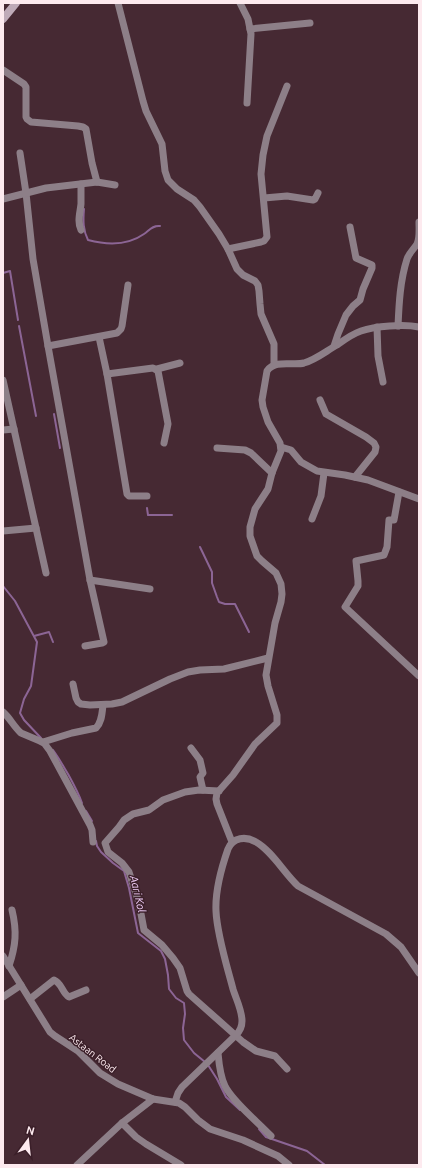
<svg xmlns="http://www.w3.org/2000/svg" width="422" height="1168" font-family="Ubuntu,sans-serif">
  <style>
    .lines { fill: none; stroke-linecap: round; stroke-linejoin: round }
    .stream { stroke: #8c6595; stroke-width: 2 }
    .street { stroke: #8d7f88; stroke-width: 7 }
    .secondary { stroke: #bfaab8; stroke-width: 8 }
    .labels { text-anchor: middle; stroke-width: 3; stroke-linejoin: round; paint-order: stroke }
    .street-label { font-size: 10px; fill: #fdeaef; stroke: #3b1f29 }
    .water-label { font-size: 11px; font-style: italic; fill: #f3d0fb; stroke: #3b1f29 }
  </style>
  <rect width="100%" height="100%" fill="#462933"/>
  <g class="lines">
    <g class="stream">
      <path d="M84 209C83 221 83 230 88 240 107 245 127 246 144 234 149 231 152 225 160 226"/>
      <polyline points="3,273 10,271 18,320"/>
      <polyline points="19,326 36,416"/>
      <polyline points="54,414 60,448"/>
      <polyline points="147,508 148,515 172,515"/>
      <polyline points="200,547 212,572 212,583 217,597 219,602 225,604 235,604 249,632"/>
      <polyline points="3,586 15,601 37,642 31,686 24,699 20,713 24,720 41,738"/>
      <polyline points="34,636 49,632 53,642"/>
      <path d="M53 750C59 758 63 766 68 774 74 785 78 792 82 803"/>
      <polyline points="86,811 92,821"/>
      <polyline points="96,841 97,846 101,852 113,863 124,871 129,888 138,933 161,951 165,959 168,975 169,989 176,998 184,1003 185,1014 183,1028 184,1040 194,1053 205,1062"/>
      <polyline points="208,1065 217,1079 226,1097 240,1110"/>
      <polyline points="259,1129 266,1137 307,1151 325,1165"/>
    </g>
    <g class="street">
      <polyline points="118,3 143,101 146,111 162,144 165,171 168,180 177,189 194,200 200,207 219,234 228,249 237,269 243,275 255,281 258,285 259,291 260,304 261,314 274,344 274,365"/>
      <polyline points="240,3 248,19 251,34 247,103"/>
      <polyline points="250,29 310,23"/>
      <polyline points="3,70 24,84 26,87 26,117 27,119 31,122 78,126 83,127 86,129 92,163 97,182"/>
      <polyline points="20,153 26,193 33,259 48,346 90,580 104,642 102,643 85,646"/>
      <path d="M81 184C81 191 81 197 81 204 80 213 77 222 81 230"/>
      <polyline points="264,198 287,196 313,200 315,199 318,193"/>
      <polyline points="3,199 46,188 97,182 115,185"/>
      <polyline points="228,249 261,242 264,241 267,237 261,174 263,155 267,136 287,86"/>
      <path d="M398 326C399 304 400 281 407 259 409 253 414 249 417 244 420 238 419 229 419 222"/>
      <polyline points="377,327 378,356 383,382"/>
      <polyline points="99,337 107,374 127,494 129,496 147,496"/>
      <polyline points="48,346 117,333 121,329 122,326 128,285"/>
      <polyline points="334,346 338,334 346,315 353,306 360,300 363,289 372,268 372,265 356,258 350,227"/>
      <polyline points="157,369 180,363"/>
      <polyline points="107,374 153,368 158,371 168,424 164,443"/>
      <polyline points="3,380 46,573"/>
      <polyline points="320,400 326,414 366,437 374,443 376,447 375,452 355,477"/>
      <polyline points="3,430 14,429"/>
      <polyline points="281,447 291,450 301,462 317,471 345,475 368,480 419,499"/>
      <polyline points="217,448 245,450 251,453 272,473"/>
      <polyline points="399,492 394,520 389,520 387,547 384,555 356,561 358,581 358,586 345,607 419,676"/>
      <polyline points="312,519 321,496 324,473"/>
      <polyline points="3,531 36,528"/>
      <polyline points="90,580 150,589"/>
      <polyline points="73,684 76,698 78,702 81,704 90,705 112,704 122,702 170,679 188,672 200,670 224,669 268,658"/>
      <path d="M3 712C10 718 14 727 21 733L40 741 44 743 50 751 90 825 92 830 93 842"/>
      <path d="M43 742 72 733 96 728C102 722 102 713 103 705"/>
      <polyline points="191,748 200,760 203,773 200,777 203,790"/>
      <polyline points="219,791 199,790 185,792 163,800 149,810 133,814 124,820 119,827 105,843 108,852 122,863 129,872 139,903 144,930 162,945 173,958 180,968 187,991 189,994 243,1042 256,1051 275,1056 287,1069"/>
      <path d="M232 842 217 804 216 799 217 793 233 775 255 744 277 723V715L268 686 266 675 275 623 281 602 282 594 281 584 276 573 262 561 257 556 250 536V527L255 509 268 489 272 473 281 451 280 443 268 422 263 407 262 400 267 371C275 359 293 366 304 363 317 359 326 351 337 345 344 340 352 334 361 331 375 326 404 324 419 327"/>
      <polyline points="3,956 50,1032 55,1036 78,1051 100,1073 118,1084 153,1099 179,1103 185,1107 198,1120 210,1129 243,1140 278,1156 289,1165"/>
      <path d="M9 966C16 945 17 931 12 910"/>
      <polyline points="3,997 21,985"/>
      <path d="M30 999 54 980C62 983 62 993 69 997L86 990"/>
      <path d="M218 1053C219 1064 220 1076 225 1086 233 1102 258 1122 271 1136"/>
      <path d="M175 1102 178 1093 182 1087 236 1035C240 1031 242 1027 242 1021 242 1010 236 999 233 989 227 966 217 935 216 911 215 890 221 869 228 849 233 837 246 836 256 842 272 851 284 873 298 886L386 934 401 947 419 973"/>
      <polyline points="122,1123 136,1137 146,1144 181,1165"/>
      <polyline points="77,1165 122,1123 153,1099"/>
    </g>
    <polyline class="secondary" points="3,19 16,3"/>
  </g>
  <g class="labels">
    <g class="street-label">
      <text transform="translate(93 1053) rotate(38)" y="4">Astaan Road</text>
    </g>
    <g class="water-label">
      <text transform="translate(138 894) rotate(77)" y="4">Aari Kol</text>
    </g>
  </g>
  <rect width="422" height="1168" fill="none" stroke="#fdeaef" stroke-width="8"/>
  <g transform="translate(28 1140) rotate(15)" stroke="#3b1f29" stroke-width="3" paint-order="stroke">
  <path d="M0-3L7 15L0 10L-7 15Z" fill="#fdeaef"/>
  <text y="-6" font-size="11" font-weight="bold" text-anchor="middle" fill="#fdeaef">N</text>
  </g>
</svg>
